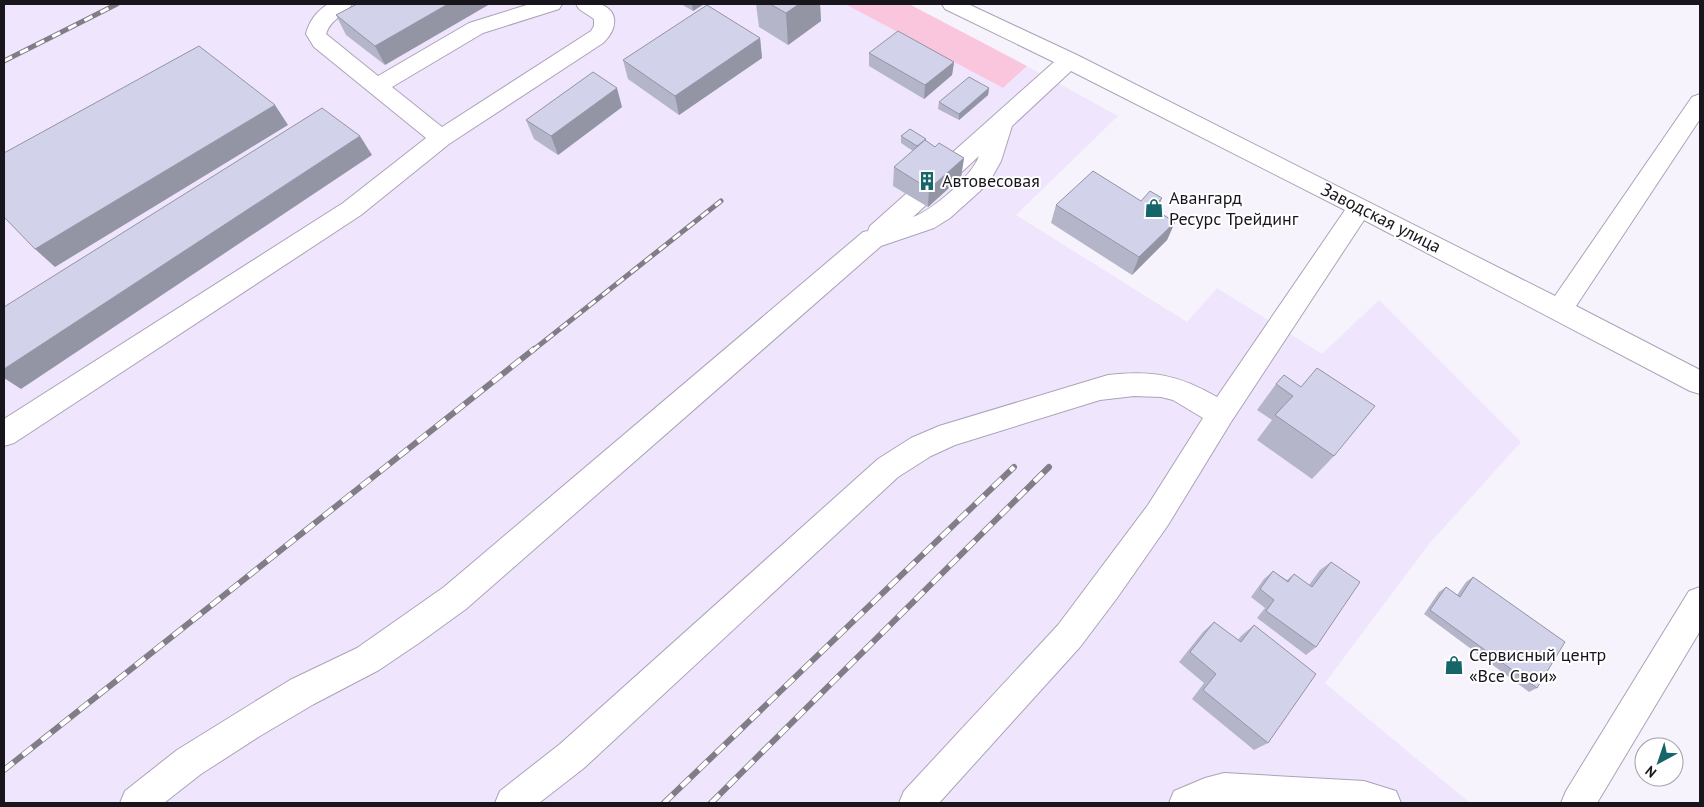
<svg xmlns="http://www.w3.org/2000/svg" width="1704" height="807" font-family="'PT Sans',sans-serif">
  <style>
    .built { fill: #efe5fd }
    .green { fill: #fac6de }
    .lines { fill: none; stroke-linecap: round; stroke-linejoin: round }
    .minor-casing { stroke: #aca2b8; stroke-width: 2 }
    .minor { fill: #fff; fill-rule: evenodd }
    .rail-far1-casing { stroke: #817d86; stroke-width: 5 }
    .rail-casing { stroke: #817d86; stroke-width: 6 }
    .rail-far1 { stroke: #fff; stroke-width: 3; stroke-dasharray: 9; stroke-linecap: butt }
    .rail { stroke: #fff; stroke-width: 4.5; stroke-dasharray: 12; stroke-linecap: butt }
    .wall { fill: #b5b5ca }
    .shaded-wall { fill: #9394a4 }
    .building { fill: #d2d3eb; stroke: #9394a4 }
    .labels { text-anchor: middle; stroke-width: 4; stroke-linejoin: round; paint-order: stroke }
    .poi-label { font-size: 18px; fill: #19151d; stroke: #fff; text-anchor: start }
    .street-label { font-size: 18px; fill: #19151d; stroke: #fff }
  </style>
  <rect width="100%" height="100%" fill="#f7f3fd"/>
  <polygon class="built" points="4,4 845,4 1003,88 1027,66 1118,116 1016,215 1187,322 1217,288 1322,354 1379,300 1521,442 1429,544 1325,683 1470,803 4,803"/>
  <polygon class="green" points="845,4 909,4 1027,66 1003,88"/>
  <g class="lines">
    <g class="minor-casing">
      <g id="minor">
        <path d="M328 4H352C345 16 331 18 326 34L378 76 469 23 530 4H562L559 9 483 33 392 87 442 127 591 31 594 26V19L579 9 576 4C583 4 594 2 600 4 621 12 616 31 603 43L449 144 361 215 14 443 4 446V419L343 203 426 138 314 47 306 34C309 21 317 11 328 4Z"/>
        <path d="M942 4H968L1077 55 1555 296 1692 97 1700 94V119L1576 306 1700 370V394L1690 391 1364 220 1231 422 1168 525 1117 598 1080 647 939 803H899L904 791 1058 625 1148 505 1203 418 1173 400 1161 397 1134 396 1100 400 955 445 931 456 898 477 584 768 539 803H495L500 791 560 744 878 459 911 438 939 426 1108 375C1152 370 1179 375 1217 397L1345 210 1071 71 1012 126 1001 161 991 179 980 191 950 218 934 228 881 246 466 609 419 643 379 670 314 704 260 736 201 774 164 803H120L125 791 177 750 290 680 357 648 444 587 863 232 868 231 870 226 1054 62 945 9ZM979 156C972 176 933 210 913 217Z"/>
        <polygon points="1700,587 1700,631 1597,803 1561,803 1566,791 1689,591"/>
        <polygon points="1224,773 1364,781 1396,791 1401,803 1169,803 1174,791 1205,778"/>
      </g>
    </g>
    <use href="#minor" class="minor"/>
    <g class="rail-far1-casing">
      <g id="rail-far1">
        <polyline points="4,61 117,4"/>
        <polyline points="532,351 721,201"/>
      </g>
    </g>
    <g class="rail-casing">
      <g id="rail">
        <polyline points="4,770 534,349"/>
        <polyline points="664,803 1014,467"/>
        <polyline points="711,803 1049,467"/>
      </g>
    </g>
    <use href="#rail-far1" class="rail-far1"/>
    <use href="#rail" class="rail"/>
  </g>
  <g class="wall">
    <polygon points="357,4 385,65 346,35 336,15"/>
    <polygon points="681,4 704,4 693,11"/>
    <polygon points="756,4 820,4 821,21 788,45 759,27"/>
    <polygon points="760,38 762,58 679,115 628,79 623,60"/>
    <polygon points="869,53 954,62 952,75 924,99 869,66"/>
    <polygon points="989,88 988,95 959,120 938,109 939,102"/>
    <polygon points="622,107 558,155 534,139 526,120"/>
    <polygon points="901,136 926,139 926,141 935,147 964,158 961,177 928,207 893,186 894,167 913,151 901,143"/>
    <polygon points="1056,205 1157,211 1175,222 1167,240 1132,275 1051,223"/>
    <polygon points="1284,375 1334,456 1312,479 1257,440 1272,420 1257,410 1276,384"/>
    <polygon points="1331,562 1316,647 1306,655 1257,618 1265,608 1251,597 1264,579 1273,571 1287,580 1294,574 1309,585 1320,570"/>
    <polygon points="1473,577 1537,688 1529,692 1424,614 1439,592 1446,587 1457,595 1466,582"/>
    <polygon points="1214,622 1238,640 1241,636 1254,625 1268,743 1254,750 1192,699 1204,683 1179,662 1203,632"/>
  </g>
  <g class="shaded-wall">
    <polygon points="448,4 490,4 385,65 375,46"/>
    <polygon points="692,4 704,4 693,11"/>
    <polygon points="799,4 820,4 821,21 788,45 786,13"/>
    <polygon points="760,38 762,58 679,115 675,96"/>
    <polygon points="954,62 952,75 924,99 925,85"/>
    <polygon points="617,88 622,107 558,155 551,136"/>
    <polygon points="989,88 988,95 959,120 959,114"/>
    <polygon points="275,105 288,125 55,267 35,249"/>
    <polygon points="360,136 372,155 21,389 4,378 4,369"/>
    <polygon points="964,158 961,177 928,207 929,189"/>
    <polygon points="1162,198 1154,217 1152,208"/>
    <polygon points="1175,222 1167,240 1132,275 1139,257"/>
  </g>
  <g class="building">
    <polygon points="357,4 448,4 375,46 336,15"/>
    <polygon points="770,4 799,4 786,13"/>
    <polygon points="707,5 760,38 675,96 623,60"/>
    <polygon points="898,31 954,62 925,85 869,53"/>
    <polygon points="199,46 275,105 35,249 4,217 4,153"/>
    <polygon points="593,72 617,88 551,136 526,120"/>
    <polygon points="969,77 989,88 959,114 939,102"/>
    <polygon points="322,108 360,136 4,369 4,307"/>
    <polygon points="910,129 926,139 917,146 901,136"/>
    <polygon points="925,140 935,147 939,143 964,158 929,189 894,167"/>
    <polygon points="1093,171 1141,201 1150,191 1162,198 1152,208 1175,222 1139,257 1056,205"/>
    <polygon points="1317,368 1375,406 1334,456 1275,415 1293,396 1276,384 1284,375 1301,387"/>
    <polygon points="1331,562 1360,582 1316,647 1266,611 1274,600 1260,589 1273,571 1288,582 1294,574 1312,587"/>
    <polygon points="1473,577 1565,642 1537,688 1430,610 1446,587 1460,597"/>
    <polygon points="1214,622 1241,642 1254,625 1316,674 1268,743 1203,690 1216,674 1190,652"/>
  </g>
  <defs>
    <g id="building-bare" transform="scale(1.5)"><path d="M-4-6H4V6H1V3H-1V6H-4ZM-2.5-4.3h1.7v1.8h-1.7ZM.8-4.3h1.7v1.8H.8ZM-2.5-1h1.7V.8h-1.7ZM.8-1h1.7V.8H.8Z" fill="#166568" stroke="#fff" stroke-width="2.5" paint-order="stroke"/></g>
    <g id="shop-bare" transform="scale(1.5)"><path d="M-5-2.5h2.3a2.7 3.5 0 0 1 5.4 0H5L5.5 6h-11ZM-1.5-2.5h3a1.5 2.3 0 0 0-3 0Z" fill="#166568" stroke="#fff" stroke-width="2.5" paint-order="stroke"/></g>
  </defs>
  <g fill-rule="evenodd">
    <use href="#building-bare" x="927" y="181"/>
    <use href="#shop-bare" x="1154" y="208"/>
    <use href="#shop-bare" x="1454" y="665"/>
  </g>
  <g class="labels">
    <g class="poi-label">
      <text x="942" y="187">Автовесовая</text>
      <text x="1169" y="204">Авангард<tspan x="1169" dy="21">Ресурс Трейдинг</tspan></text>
      <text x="1469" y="661">Сервисный центр<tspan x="1469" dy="21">«Все Свои»</tspan></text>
    </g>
    <g class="street-label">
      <text transform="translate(1381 218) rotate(27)" y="6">Заводская улица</text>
    </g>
  </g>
  <rect width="1704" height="807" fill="none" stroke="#19151d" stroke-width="10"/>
  <g transform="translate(1659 762) rotate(220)"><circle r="24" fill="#ffffff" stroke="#a3a1a5"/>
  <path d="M0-4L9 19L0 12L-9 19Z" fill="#166568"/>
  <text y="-8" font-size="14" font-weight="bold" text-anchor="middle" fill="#19151d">N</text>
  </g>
</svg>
